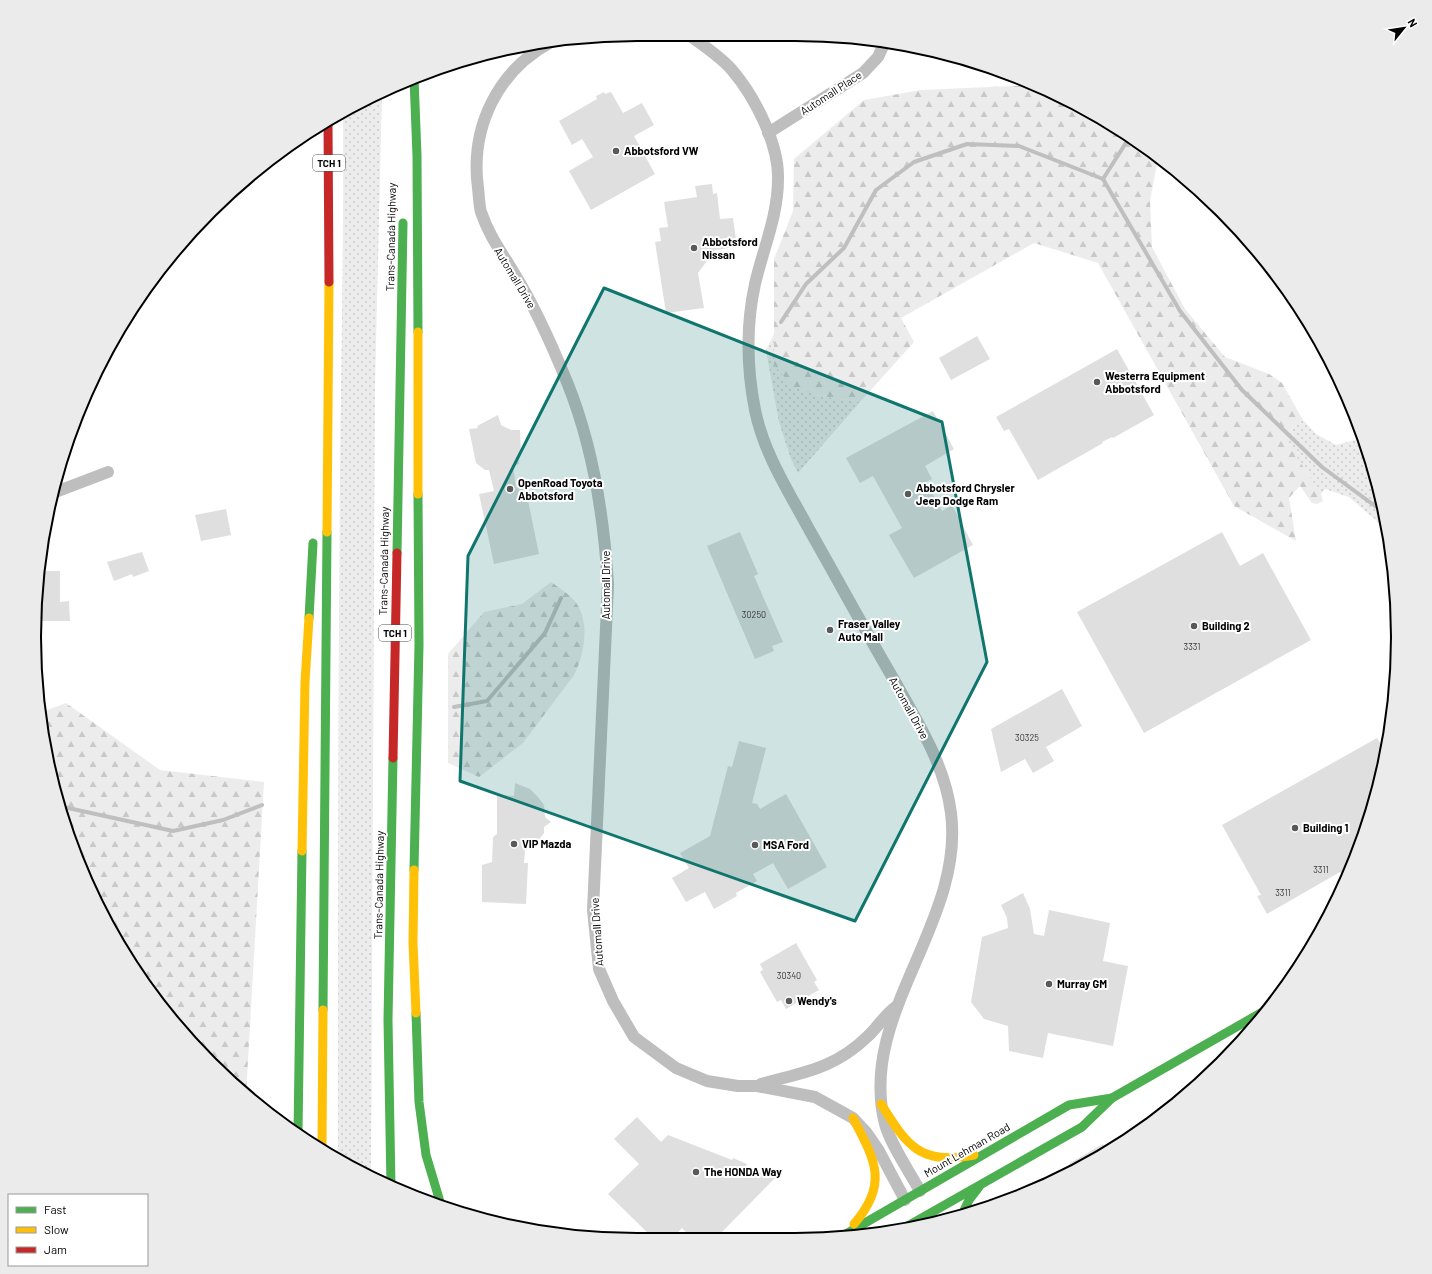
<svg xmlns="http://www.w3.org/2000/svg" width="1432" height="1274" font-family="Barlow,sans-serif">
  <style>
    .grass { fill: url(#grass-dots) }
    .forest { fill: url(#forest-firs) }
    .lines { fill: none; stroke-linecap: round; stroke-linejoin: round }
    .stream { stroke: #bfbfbf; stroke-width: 4 }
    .building { fill: #dfdfdf }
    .street { stroke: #bebebe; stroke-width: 12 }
    .fast { stroke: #4caf50; stroke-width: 9 }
    .slow { stroke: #ffc107; stroke-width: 9 }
    .jam { stroke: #c62828; stroke-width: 9 }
    .marked { fill: #0f766e; fill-opacity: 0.2; stroke: #0f766e; stroke-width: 3; stroke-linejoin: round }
    .poi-dot { fill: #595959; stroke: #fff; stroke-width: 1.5 }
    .labels { text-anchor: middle; stroke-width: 4; stroke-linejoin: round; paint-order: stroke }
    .number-label { font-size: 9px; fill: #383838 }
    .shield { fill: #fff; stroke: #4c4c4c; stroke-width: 1 }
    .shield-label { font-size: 10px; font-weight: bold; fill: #000 }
    .street-label { font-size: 11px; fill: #000; stroke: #fff }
    .poi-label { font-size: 11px; font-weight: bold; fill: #000; stroke: #fff; text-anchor: start }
    .rim { fill: none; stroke: #000; stroke-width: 2 }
  </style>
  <defs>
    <pattern id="grass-dots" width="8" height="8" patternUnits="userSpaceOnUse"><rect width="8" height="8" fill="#ececec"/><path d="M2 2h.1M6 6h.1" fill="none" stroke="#c9c9c9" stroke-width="1.8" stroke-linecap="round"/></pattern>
    <pattern id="forest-firs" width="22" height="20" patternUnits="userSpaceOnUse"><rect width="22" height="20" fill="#ececec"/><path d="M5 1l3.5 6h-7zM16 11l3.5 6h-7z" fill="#c9c9c9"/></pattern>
  </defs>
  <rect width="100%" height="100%" fill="#fff"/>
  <g class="grass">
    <path d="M382 91 375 386 371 1178 338 1158C338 932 338 706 340 480 341 358 344 235 343 113L371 96Z"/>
    <polygon points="774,334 774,365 816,395 860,402 798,473 791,459 779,422 766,350"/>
    <polygon points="1303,420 1316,434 1336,445 1359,439 1363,443 1378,481 1385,528 1349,497 1325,489 1321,494 1286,442 1292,428"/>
  </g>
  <g class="forest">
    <polygon points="1035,85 1097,115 1158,159 1150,200 1152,247 1185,309 1225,357 1269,374 1282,383 1303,420 1292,428 1287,442 1321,494 1323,501 1317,504 1312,503 1300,486 1289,498 1296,541 1234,506 1098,263 1034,243 901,318 914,342 860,402 816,395 793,387 774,365 774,259 793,211 794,159 864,100 921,90"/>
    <path d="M551 582C558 587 566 592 573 599 591 618 585 654 574 675L523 743 479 777 448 763V654L484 612 522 604Z"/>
    <polygon points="66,703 160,770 264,782 246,1095 210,1063 159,1004 96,904 54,793 39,715 39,713"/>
  </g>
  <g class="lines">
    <g class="stream">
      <polyline points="1103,179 1129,138"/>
      <polyline points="781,322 806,284 844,248 876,190 914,162 967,144 1019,146 1103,179 1180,311 1242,390 1322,467 1382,511"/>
      <polyline points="454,707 487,701 545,633 561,598"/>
      <polyline points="59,806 173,831 223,820 262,805"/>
    </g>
  </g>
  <g class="building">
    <polygon points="604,92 605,94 611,92 623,113 642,103 654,125 634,136 655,174 591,210 569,171 593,157 582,139 572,145 559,121 597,99 596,96"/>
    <polygon points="712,184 713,194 717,193 720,219 733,218 737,247 715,250 698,273 704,308 666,313 655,242 661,241 659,228 668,227 664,202 697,197 695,186"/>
    <polygon points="977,336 990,359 951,380 939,358"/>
    <polygon points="1117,349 1154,415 1113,438 1112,437 1102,442 1103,443 1038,480 1009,429 1004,431 996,417"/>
    <polygon points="933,411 954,449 925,466 932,479 926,482 942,511 952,505 973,545 914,578 889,535 902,528 873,476 860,483 846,458"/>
    <polygon points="498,415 501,425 511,430 520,430 521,455 518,456 519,464 513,466 516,487 525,486 539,554 494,564 479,494 494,491 489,470 485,470 476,463 469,429 478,428 477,426"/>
    <polygon points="226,509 231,535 201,541 195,515"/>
    <polygon points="740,532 758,574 754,576 783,642 772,646 774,651 755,659 707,546"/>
    <polygon points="1222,532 1240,566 1263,553 1311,640 1144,733 1077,612"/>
    <polygon points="142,552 149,571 133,577 132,574 114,581 107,562"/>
    <polygon points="41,571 60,571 60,602 69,601 70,621 40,621"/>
    <polygon points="1062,689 1082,726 1046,747 1054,761 1033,773 1025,759 1001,772 991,729"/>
    <polygon points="1377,738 1385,751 1366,831 1348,871 1342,875 1340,872 1267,914 1257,896 1261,895 1222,825"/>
    <polygon points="739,741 766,748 752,803 757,804 760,809 786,794 827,867 788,889 773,863 753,874 757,881 736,893 737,896 714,909 705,892 686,902 672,878 689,868 680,853 710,836 728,766 732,767"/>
    <polygon points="515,783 530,789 538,797 544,805 545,817 551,822 544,827 544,833 538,841 525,850 524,863 528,863 526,904 482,902 482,865 492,862 493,837 497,834 497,795 514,796"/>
    <polygon points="1023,893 1030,909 1034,934 1044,936 1049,910 1110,923 1103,961 1128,966 1113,1046 1048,1033 1043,1058 1009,1051 1008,1026 984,1019 971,1002 982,937 1008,928 1007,918 1001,905"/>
    <polygon points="796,943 817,980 814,982 819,990 786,1009 781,1000 777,1002 760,972 763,970 760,964"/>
    <polygon points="1171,1106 1162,1116 1159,1117 1161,1112"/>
    <polygon points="637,1117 661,1142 668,1135 732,1160 733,1158 747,1164 746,1166 775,1178 715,1239 693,1239 682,1228 672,1239 654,1239 608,1194 639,1164 614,1139"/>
    <polygon points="1103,1144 1106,1150 1066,1175 1070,1163"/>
  </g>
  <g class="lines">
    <g class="street">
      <path d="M688 34C702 45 720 56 732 70 755 97 779 144 778 179 778 216 763 249 755 284 746 325 747 369 755 410 764 454 789 492 810 531 839 582 867 634 897 685 920 726 945 766 951 813 965 923 857 1015 885 1124 891 1145 909 1171 920 1191"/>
      <path d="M551 42C497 71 470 128 478 188 479 196 479 205 481 212 490 238 501 251 514 273 535 307 552 345 567 382 593 446 604 517 608 585L593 910 599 969 613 1001 634 1037 676 1068 707 1081 738 1086H757L815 1097 853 1118 866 1132 879 1151 905 1200"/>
      <polyline points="768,133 863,73 878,57 885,42"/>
      <polyline points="53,493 108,472"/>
      <path d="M761 1084C803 1072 834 1069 867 1037 878 1027 885 1014 897 1006"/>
    </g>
    <g class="fast">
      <polyline points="414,78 417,156 418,332"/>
      <polyline points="397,553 403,223"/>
      <polyline points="309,618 313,543"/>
      <polyline points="414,870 419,645 418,494"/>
      <polyline points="323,1010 327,532"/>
      <polyline points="416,1013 419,1102 426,1155 441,1205"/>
      <polyline points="298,1133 302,851"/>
      <polyline points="391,1186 388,1020 393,758"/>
      <polyline points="962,1215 969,1200 979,1187"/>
      <polyline points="906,1227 1082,1127 1112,1098 1266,1010"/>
      <polyline points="839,1238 1069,1105 1112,1098"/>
    </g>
    <g class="slow">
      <polyline points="418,332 418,494"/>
      <polyline points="327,532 329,282"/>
      <polyline points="302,851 305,682 309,618"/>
      <polyline points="414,870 413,943 416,1013"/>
      <path d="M881 1104C908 1147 920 1165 974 1155"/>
      <path d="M853 1118C875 1160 889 1184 854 1224"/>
      <polyline points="322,1148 323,1010"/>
    </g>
    <g class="jam">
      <polyline points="328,123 329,282"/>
      <polyline points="393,758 397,553"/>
    </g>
  </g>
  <path class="marked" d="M604 288 942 422 987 662 855 921 460 781 468 556Z"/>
  <g class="poi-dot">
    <circle cx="616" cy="151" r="4"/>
    <circle cx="694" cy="248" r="4"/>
    <circle cx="1097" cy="382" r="4"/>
    <circle cx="510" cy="489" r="4"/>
    <circle cx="908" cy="494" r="4"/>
    <circle cx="1194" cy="626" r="4"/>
    <circle cx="830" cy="630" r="4"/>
    <circle cx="1295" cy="828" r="4"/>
    <circle cx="514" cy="844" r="4"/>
    <circle cx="755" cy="845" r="4"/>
    <circle cx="1049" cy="984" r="4"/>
    <circle cx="789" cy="1001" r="4"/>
    <circle cx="696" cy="1172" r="4"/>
  </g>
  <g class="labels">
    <g class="number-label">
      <text x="754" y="618">30250</text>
      <text x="1192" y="650">3331</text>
      <text x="1027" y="741">30325</text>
      <text x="1321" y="873">3311</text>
      <text x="1283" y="896">3311</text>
      <text x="789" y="979">30340</text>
    </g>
    <g class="shield">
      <rect x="313" y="155" width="32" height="16" rx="3"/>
      <rect x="379" y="625" width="32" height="16" rx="3"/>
    </g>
    <g class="shield-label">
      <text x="329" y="167">TCH 1</text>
      <text x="395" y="637">TCH 1</text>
    </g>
    <g class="street-label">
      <text transform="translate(831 93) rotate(-33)" y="4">Automall Place</text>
      <text transform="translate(391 237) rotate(-89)" y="4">Trans-Canada Highway</text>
      <text transform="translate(515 278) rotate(59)" y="4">Automall Drive</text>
      <text transform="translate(384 561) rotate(-89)" y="4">Trans-Canada Highway</text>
      <text transform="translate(606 585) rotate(-90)" y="4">Automall Drive</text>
      <text transform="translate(909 708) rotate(61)" y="4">Automall Drive</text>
      <text transform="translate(379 885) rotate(-89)" y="4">Trans-Canada Highway</text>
      <text transform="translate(597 932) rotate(-94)" y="4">Automall Drive</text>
      <text transform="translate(967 1150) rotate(-30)" y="4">Mount Lehman Road</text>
    </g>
    <g class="poi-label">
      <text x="624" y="155">Abbotsford VW</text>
      <text x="702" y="246">Abbotsford<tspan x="702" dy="13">Nissan</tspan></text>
      <text x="1105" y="380">Westerra Equipment<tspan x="1105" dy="13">Abbotsford</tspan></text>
      <text x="518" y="487">OpenRoad Toyota<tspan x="518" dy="13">Abbotsford</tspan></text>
      <text x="916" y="492">Abbotsford Chrysler<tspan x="916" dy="13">Jeep Dodge Ram</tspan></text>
      <text x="838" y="628">Fraser Valley<tspan x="838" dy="13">Auto Mall</tspan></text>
      <text x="1202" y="630">Building 2</text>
      <text x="1303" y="832">Building 1</text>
      <text x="522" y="848">VIP Mazda</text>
      <text x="763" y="849">MSA Ford</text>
      <text x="1057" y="988">Murray GM</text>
      <text x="797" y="1005">Wendy's</text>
      <text x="704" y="1176">The HONDA Way</text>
    </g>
  </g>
  <path d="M0 0H1432V1274H0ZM637 41H795A596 596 0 0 1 1391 637V637A596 596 0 0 1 795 1233H637A596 596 0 0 1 41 637V637A596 596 0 0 1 637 41Z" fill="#ebebeb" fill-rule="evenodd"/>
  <path class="rim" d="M637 41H795A596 596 0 0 1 1391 637V637A596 596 0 0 1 795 1233H637A596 596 0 0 1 41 637V637A596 596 0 0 1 637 41Z"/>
  <rect x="8" y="1194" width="140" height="72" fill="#ffffff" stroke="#999999"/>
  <rect x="16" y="1207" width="20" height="6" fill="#4caf50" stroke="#999999"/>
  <text x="44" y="1214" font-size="12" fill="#000000">Fast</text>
  <rect x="16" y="1227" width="20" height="6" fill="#ffc107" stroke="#999999"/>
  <text x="44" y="1234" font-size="12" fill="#000000">Slow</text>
  <rect x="16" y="1247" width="20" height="6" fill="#c62828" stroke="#999999"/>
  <text x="44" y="1254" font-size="12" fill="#000000">Jam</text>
  <g transform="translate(1404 28) rotate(60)" stroke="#ffffff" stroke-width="3" paint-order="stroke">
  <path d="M0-3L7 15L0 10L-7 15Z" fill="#000000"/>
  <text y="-6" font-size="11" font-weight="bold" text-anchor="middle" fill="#000000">N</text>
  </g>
</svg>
